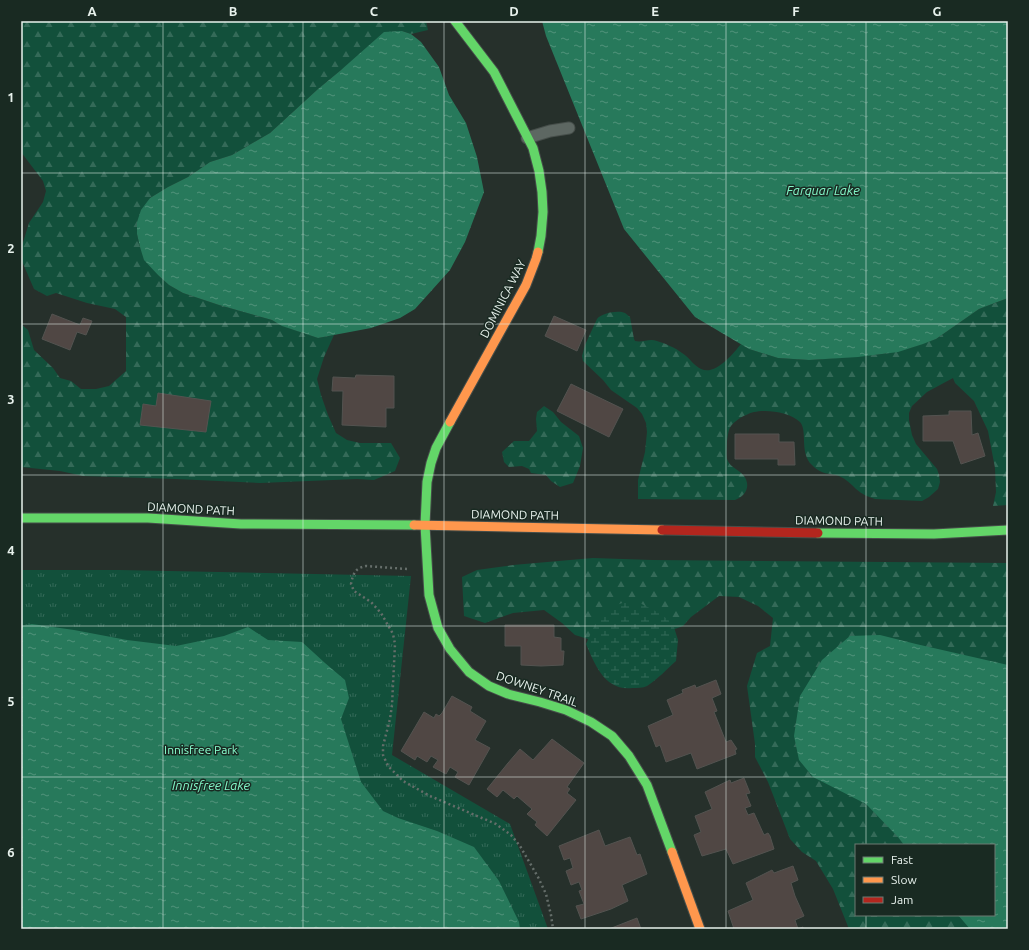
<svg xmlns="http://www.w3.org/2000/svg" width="1029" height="950" font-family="Ubuntu,sans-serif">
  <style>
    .forest { fill: url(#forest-firs); fill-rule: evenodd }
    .wetland { fill: url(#wetland-marsh) }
    .park { fill: url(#park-tufts) }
    .water { fill: url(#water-ripples) }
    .building { fill: #504744; stroke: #535350 }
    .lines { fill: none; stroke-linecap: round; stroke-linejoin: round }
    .lane-casing { stroke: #464e4a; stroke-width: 13 }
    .fast-casing { stroke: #464e4a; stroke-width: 11 }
    .slow-casing { stroke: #464e4a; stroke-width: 11 }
    .jam-casing { stroke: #464e4a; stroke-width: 11 }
    .path { stroke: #656e6a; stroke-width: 2.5; stroke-dasharray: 2 3; stroke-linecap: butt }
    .lane { stroke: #5d6762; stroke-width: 11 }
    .fast { stroke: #63d668; stroke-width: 9 }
    .slow { stroke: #ff974d; stroke-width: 9 }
    .jam { stroke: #b3261e; stroke-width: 9 }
    .grid { fill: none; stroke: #e8f2ed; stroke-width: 1; stroke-opacity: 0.55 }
    .labels { text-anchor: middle; stroke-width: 3; stroke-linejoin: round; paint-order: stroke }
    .street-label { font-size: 12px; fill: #e8f2ed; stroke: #192a22 }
    .park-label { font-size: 12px; fill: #89ffcf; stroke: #192a22 }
    .water-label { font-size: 13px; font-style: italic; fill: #84f9ca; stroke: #192a22 }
    .neatline { fill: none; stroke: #e8f2ed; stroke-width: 1.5 }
    .grid-label { font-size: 13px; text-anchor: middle; font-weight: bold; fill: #e8f2ed }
  </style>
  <defs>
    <pattern id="forest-firs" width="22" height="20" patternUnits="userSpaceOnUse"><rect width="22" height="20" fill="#12503b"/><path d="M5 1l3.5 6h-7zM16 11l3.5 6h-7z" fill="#346a58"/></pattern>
    <pattern id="wetland-marsh" width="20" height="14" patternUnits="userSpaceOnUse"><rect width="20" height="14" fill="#12503b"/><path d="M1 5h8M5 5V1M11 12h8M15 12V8" fill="none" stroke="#346a58"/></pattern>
    <pattern id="park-tufts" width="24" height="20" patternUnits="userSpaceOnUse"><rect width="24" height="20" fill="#12503b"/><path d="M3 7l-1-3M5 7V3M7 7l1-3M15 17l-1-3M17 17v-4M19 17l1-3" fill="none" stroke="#346a58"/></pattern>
    <pattern id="water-ripples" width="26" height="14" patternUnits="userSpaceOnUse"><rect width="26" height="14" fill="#27795b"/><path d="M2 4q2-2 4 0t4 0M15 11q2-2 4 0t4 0" fill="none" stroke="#51937b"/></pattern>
  </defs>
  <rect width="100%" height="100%" fill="#26302b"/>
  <g class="forest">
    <polygon points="21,21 426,21 428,30 411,34 402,31 341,70 318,89 270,133 232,155 210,162 188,177 168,187 150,198 137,222 137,234 140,247 159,276 169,285 183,293 219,305 272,320 283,326 318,338 334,335 324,357 317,379 321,395 328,415 336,433 347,440 360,443 391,443 400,458 395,471 374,480 357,479 260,483 176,479 83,476 60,471 21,467 21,324 28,330 34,350 53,368 60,378 71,381 81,389 96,389 109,386 126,371 126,317 115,309 87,303 56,293 47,296 34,289 21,259 21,249 29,223 43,202 46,191 43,181 21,152"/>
    <path d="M1008 298V505L993 506 996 492 995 468 988 431 974 401 955 383 953 378 927 392 912 406 909 413V420L912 435 916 444 937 469 939 475 940 482 938 489 929 497 922 501 875 499C868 497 862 494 856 489 851 484 846 479 839 476 828 472 823 476 812 465 799 453 808 431 800 422 790 412 767 409 754 412 749 413 744 416 740 418 737 420 733 423 731 426 728 430 728 436 727 441 727 447 726 453 727 459 730 468 739 469 744 476 751 486 746 496 735 500L638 499V480L645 452 647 432 646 423 642 414 637 408 611 390 603 380 583 361 582 356 585 345 597 319C602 313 618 310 625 313 627 314 628 316 630 317L634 339 635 341C643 343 649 338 657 341 664 343 676 348 682 353 689 357 694 366 701 369 715 376 733 354 741 344L749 349 778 358 809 360 824 359 883 354 910 348 936 339 979 309Z"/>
    <polygon points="544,406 553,412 561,422 579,436 583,448 580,466 573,483 560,487 551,481 546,475 531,473 529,469 522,466 509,467 504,462 502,452 514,441 529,441 537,431 536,419 537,412"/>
    <path d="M593 558 652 560 1008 563V929H849L833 889 816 861 802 852 790 839 768 782 755 757V744L747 686 757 653 770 646 773 618 758 606 739 597 719 596 691 617 683 626 646 640 627 651 575 635 562 623 544 610 513 613 485 623 464 616 462 577 477 570 513 565ZM856 845H994V915H856Z"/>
  </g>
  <path class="wetland" d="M636 601 661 614 673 624 678 640 676 661C667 669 658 679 647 686 643 688 637 688 632 688 605 691 595 665 586 644L596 622 611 607 625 602Z"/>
  <polygon class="park" points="21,570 119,570 411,576 392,755 510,824 548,929 21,929"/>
  <g class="water">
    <polygon points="542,21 1008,21 1008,298 979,309 936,339 923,344 898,352 858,357 809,360 778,358 749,349 695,317 624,229 546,36"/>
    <polygon points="402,31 411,34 421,42 439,67 449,95 466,123 477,157 484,192 465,242 450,270 415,309 400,318 371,328 318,338 282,326 272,320 219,305 183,293 169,285 159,276 144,260 140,247 137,234 137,222 141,210 150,198 168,187 188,177 210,162 232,155 270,133 318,89 341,70 384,32"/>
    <polygon points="32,624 74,630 127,640 176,646 224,636 248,627 268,640 302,642 325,663 345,680 349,698 341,719 361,782 383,811 398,818 437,831 474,847 499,881 519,922 520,929 21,929 21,626"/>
    <polygon points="880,635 916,644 1008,665 1008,929 970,929 958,915 994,915 994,845 904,845 898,837 866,804 813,777 799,760 794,736 800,696 822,660 850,636"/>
  </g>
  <g class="building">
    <polygon points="52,314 80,325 83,318 92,321 86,335 77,332 70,350 42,339"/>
    <polygon points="554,316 586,330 577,351 545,336"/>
    <polygon points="356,375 394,376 394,408 386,408 386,427 342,425 343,391 332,391 333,377 355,378"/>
    <polygon points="571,384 623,409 609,437 557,411"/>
    <polygon points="158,393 211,401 206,432 140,425 143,404 156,406"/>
    <polygon points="949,411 971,411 972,435 978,433 985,456 961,464 953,441 923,441 923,416 949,415"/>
    <polygon points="735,434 779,434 779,442 794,442 795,465 778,465 778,459 735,459"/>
    <polygon points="505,625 554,625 554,637 561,638 561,651 564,651 563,665 541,666 521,665 521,646 505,646"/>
    <polygon points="716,680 721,694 712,698 717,711 714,712 726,742 731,740 737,749 735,750 736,754 697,769 691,753 666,762 660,745 656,747 648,726 673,715 667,700 683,693 682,690 695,685 696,688"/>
    <polygon points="452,696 472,707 470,711 486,721 475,740 490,748 469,785 455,777 458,772 450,767 446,774 433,767 438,760 431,756 427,762 417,756 415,760 401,751 424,712 434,718 436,714 439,716 442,713"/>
    <polygon points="552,739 584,763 567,787 570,789 567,793 576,800 547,836 535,825 537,822 527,814 532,809 517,796 514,799 503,790 497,797 487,789 508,763 520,749 533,760"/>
    <polygon points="744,778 750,793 746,794 751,806 745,808 748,815 754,813 764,835 768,833 770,836 774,849 733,864 726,849 702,856 694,835 701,832 695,816 712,809 705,792 730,780 731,783"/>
    <polygon points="599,830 605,846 630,837 637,855 640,854 647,874 622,885 628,901 611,909 581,919 576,906 584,904 579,891 582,890 579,882 571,885 566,871 573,868 570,858 564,860 559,846"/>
    <polygon points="793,866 798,880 791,883 795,896 804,916 795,920 798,929 803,927 803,929 734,929 728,911 753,900 746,883 772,870 774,873"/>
    <polygon points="637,918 641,929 609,929"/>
  </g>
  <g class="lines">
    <g class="lane-casing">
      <polyline id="lane" points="527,138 550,131 569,128"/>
    </g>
    <g class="fast-casing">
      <g id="fast">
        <polyline points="455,21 494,72 533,148 539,171 542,192 543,212 541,236 538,252"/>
        <polyline points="450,422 436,448 431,463 427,482 425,525 429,595 438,628 450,649 469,672 489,686 508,694 540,702 566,710 591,722 612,736 629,756 647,785 672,852"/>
        <polyline points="21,518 148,518 241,524 414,525"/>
        <polyline points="818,533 934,534 1008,530"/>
      </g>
    </g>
    <g class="slow-casing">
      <g id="slow">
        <polyline points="450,422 526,285 536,259 538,252"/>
        <polyline points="414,525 662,530"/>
        <polyline points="672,852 700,929"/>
      </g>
    </g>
    <g class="jam-casing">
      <polyline id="jam" points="662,530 818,533"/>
    </g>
    <path class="path" d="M407 569 366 566C355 568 353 574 351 584L354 591 371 602 381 613 393 634 395 644 392 705 390 719 383 746V755L388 766 403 781 430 796 496 824 511 835 520 846 538 877 546 894 551 915 553 929"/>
    <use href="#lane" class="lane"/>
    <use href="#fast" class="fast"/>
    <use href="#slow" class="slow"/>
    <use href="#jam" class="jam"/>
  </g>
  <path class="grid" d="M163 21V929M303 21V929M444 21V929M585 21V929M726 21V929M866 21V845M21 173H1008M21 324H1008M21 475H1008M21 626H1008M21 777H1008M866 915V929"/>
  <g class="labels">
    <g class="street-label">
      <text transform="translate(503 299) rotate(-63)" y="4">DOMINICA WAY</text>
      <text transform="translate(191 509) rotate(3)" y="4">DIAMOND PATH</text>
      <text transform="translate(515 515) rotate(1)" y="4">DIAMOND PATH</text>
      <text transform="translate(839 521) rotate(1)" y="4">DIAMOND PATH</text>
      <text transform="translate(537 689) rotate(19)" y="4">DOWNEY TRAIL</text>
    </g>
    <g class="park-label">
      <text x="201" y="754">Innisfree Park</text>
    </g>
    <g class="water-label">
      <text x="823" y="195">Farquar Lake</text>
      <text x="211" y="790">Innisfree Lake</text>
    </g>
  </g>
  <rect width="1029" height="950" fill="none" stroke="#192a22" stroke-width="44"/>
  <rect x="855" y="844" width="140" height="72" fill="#192a22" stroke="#6c7a73"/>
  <rect x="863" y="857" width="20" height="6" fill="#63d668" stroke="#6c7a73"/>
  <text x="891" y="864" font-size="12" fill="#e8f2ed">Fast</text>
  <rect x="863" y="877" width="20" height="6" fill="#ff974d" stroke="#6c7a73"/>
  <text x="891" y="884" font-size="12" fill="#e8f2ed">Slow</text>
  <rect x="863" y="897" width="20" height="6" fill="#b3261e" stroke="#6c7a73"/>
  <text x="891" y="904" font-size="12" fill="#e8f2ed">Jam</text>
  <rect x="22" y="22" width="985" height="906" class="neatline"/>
  <g class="grid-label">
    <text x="92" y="16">A</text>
    <text x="233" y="16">B</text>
    <text x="374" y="16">C</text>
    <text x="514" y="16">D</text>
    <text x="655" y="16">E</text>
    <text x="796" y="16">F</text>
    <text x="937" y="16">G</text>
    <text x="11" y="102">1</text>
    <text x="11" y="253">2</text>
    <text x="11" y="404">3</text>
    <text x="11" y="555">4</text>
    <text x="11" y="706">5</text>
    <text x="11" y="857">6</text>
  </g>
</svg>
